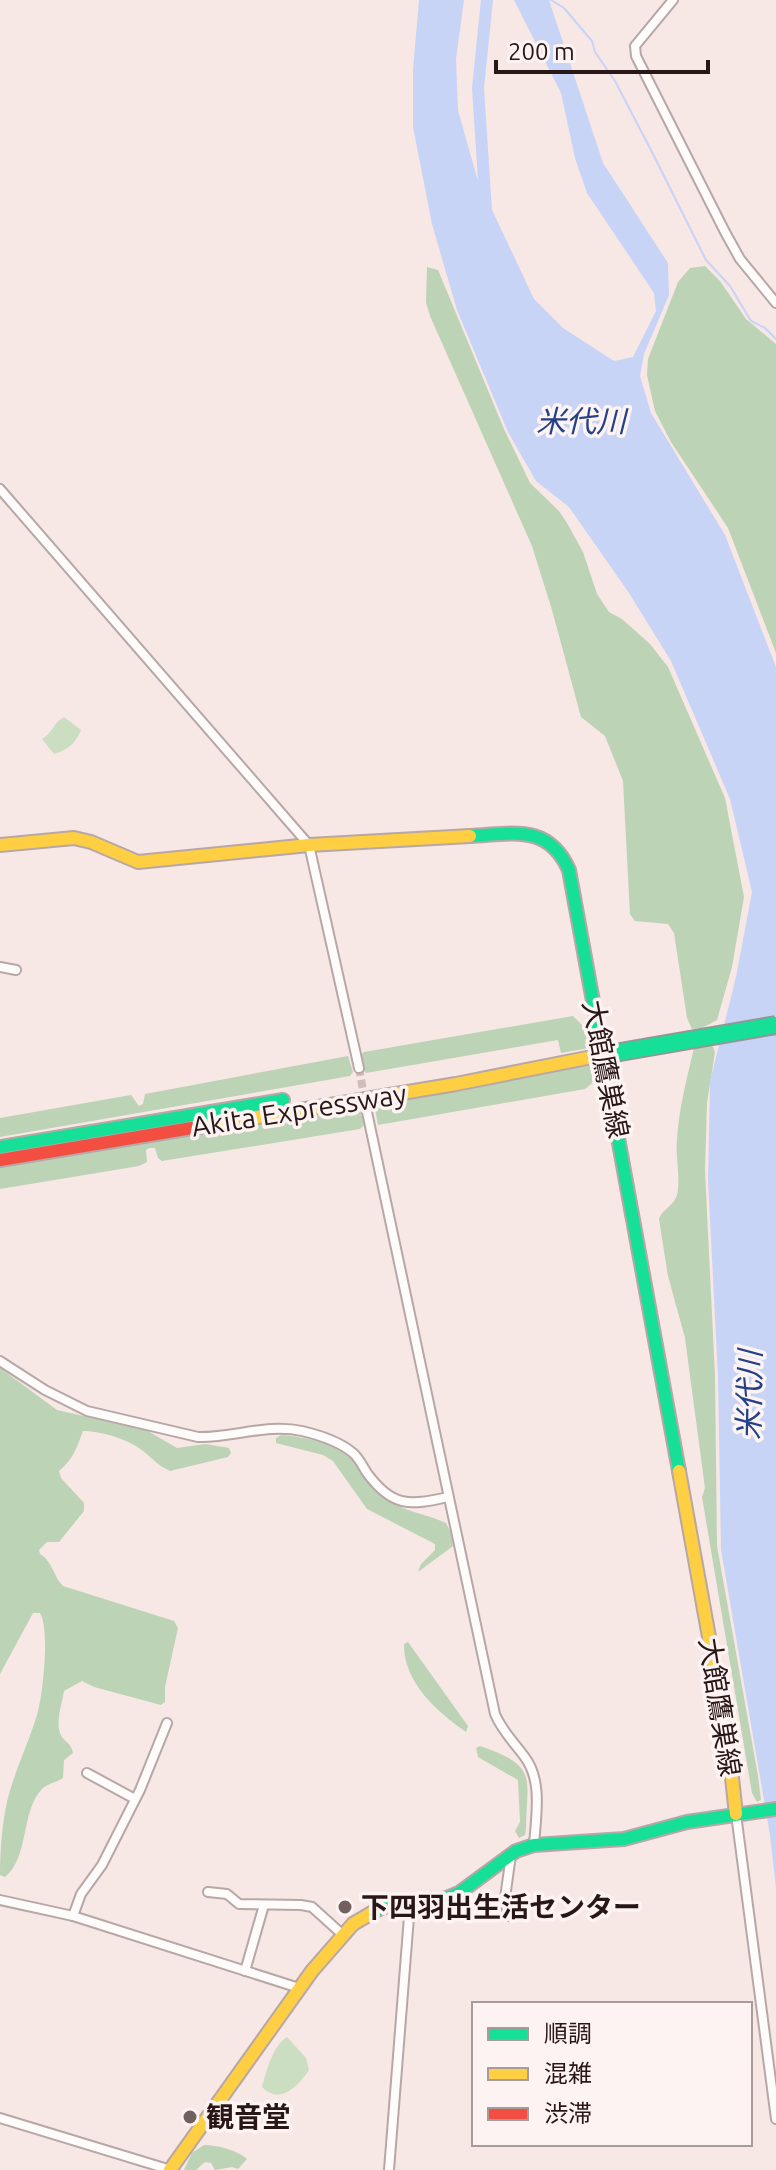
<svg xmlns="http://www.w3.org/2000/svg" width="776" height="2170" font-family="Ubuntu,'Noto Sans JP',sans-serif">
  <style>
    .green { fill: #cbdec2 }
    .forest { fill: #bdd3b5 }
    .water { fill: #c7d4f6 }
    .lines { fill: none; stroke-linecap: round; stroke-linejoin: round }
    .stream { stroke: #c7d4f6; stroke-width: 2 }
    .river { stroke: #c7d4f6; stroke-width: 12 }
    .street-tunnel { stroke: #cebdbc; stroke-width: 8; stroke-dasharray: 8 4; stroke-linecap: butt }
    .street-casing { stroke: #b7a7a6; stroke-width: 12 }
    .fast-casing { stroke: #b7a7a6; stroke-width: 16 }
    .slow-casing { stroke: #b7a7a6; stroke-width: 16 }
    .jam-casing { stroke: #b7a7a6; stroke-width: 16 }
    .street { stroke: #fefbfb; stroke-width: 8 }
    .fast { stroke: #16e098; stroke-width: 12 }
    .slow { stroke: #ffcf43; stroke-width: 12 }
    .jam { stroke: #f24e42; stroke-width: 12 }
    .fast-bridge-casing { stroke: #919797; stroke-width: 20; stroke-linecap: butt }
    .fast-bridge { stroke: #16e098; stroke-width: 16 }
    .poi-dot { fill: #70605e; stroke: #fdf3f2; stroke-width: 3 }
    .labels { text-anchor: middle; stroke-width: 7; stroke-linejoin: round; paint-order: stroke }
    .street-label { font-size: 28px; fill: #281716; stroke: #fdf3f2 }
    .poi-label { font-size: 28px; font-weight: bold; fill: #281716; stroke: #fdf3f2; text-anchor: start }
    .water-label { font-size: 30px; font-style: italic; fill: #234188; stroke: #fdf3f2 }
  </style>
  <rect width="100%" height="100%" fill="#f7e7e5"/>
  <g class="green">
    <path d="M64 717 81 730C75 744 68 750 54 754L42 739C52 734 53 723 64 717Z"/>
    <path d="M287 2037 306 2058 309 2070C299 2085 280 2106 262 2087 266 2071 273 2046 287 2037Z"/>
  </g>
  <g class="forest">
    <polygon points="705,266 720,281 746,319 776,344 776,653 728,528 671,442 655,411 647,375 648,359 678,282 690,268"/>
    <polygon points="427,267 438,270 504,429 530,483 559,511 567,523 583,552 597,594 609,612 622,619 650,644 668,667 725,798 744,897 732,967 717,1020 702,1028 692,1029 687,1018 674,933 668,924 635,921 630,914 623,781 605,736 581,717 552,610 532,546 430,316 426,302"/>
    <polygon points="573,1016 594,1037 595,1047 561,1053 558,1040 366,1073 364,1071 362,1054 364,1052"/>
    <path d="M705 1044 712 1045 715 1052 707 1103 705 1171 715 1376 717 1546 758 1776 761 1800 757 1802 752 1793 702 1497 705 1488 685 1338 668 1276 659 1219C662 1209 674 1206 677 1195 681 1179 675 1156 677 1139 679 1108 687 1078 694 1048Z"/>
    <polygon points="348,1056 353,1072 350,1076 0,1137 0,1118 131,1095 139,1106 143,1104 145,1094"/>
    <polygon points="599,1063 601,1076 585,1089 378,1125 374,1103"/>
    <polygon points="359,1106 364,1125 360,1129 162,1161 158,1158 155,1148 149,1148 146,1150 147,1162 139,1166 0,1189 0,1167"/>
    <path d="M0 1368 57 1410 146 1430 177 1448 206 1444 229 1448 231 1453 228 1457 170 1471C156 1465 151 1456 139 1448 125 1438 99 1431 83 1431 77 1447 73 1460 59 1471L61 1478 84 1503V1511L59 1542H47L39 1550 40 1554C53 1562 53 1576 63 1586L174 1621 178 1628 165 1687V1702L161 1705 94 1687 82 1681 64 1691C62 1704 54 1725 62 1737 67 1744 71 1743 73 1753L64 1760 63 1778C56 1783 47 1783 41 1790 21 1812 29 1858 5 1877L0 1875C0 1853 2 1824 7 1802 14 1772 28 1745 37 1715 43 1697 50 1628 40 1613H33L0 1674Z"/>
    <path d="M281 1435C305 1437 338 1443 355 1463 365 1477 373 1490 388 1500 405 1512 427 1514 446 1523L452 1535 453 1546 418 1572 421 1564 435 1550V1544L367 1509 333 1461 323 1455 276 1443V1438Z"/>
    <path d="M408 1642 468 1726 466 1732C438 1713 403 1682 404 1644Z"/>
    <path d="M480 1746C538 1766 527 1776 526 1828L525 1835 519 1838 515 1831 520 1822 518 1780 478 1757 476 1748Z"/>
    <path d="M204 2145C217 2145 237 2150 247 2159L238 2169 232 2167 215 2170 211 2163 205 2162 196 2170H184L192 2153Z"/>
  </g>
  <polygon class="water" points="419,0 464,0 456,59 458,110 477,178 534,299 563,328 614,361 633,357 656,311 654,293 587,193 575,158 561,93 514,0 549,0 603,163 668,263 669,295 644,354 640,376 651,413 725,535 776,667 776,1888 770,1835 721,1550 718,1376 708,1180 710,1081 736,977 752,892 730,799 671,661 629,593 569,507 536,481 508,432 457,310 432,224 413,127 413,70"/>
  <g class="lines">
    <polyline class="stream" points="551,0 564,8 592,41 595,52 615,81 653,154 706,260 730,286 751,321 765,328 776,339"/>
    <polyline class="river" points="486,211 478,88 487,0"/>
    <polyline class="street-tunnel" points="359,1068 367,1112"/>
    <g class="street-casing">
      <g id="street">
        <polyline points="673,0 635,46 636,56 725,232 740,259 776,303"/>
        <polyline points="0,489 309,845 359,1068"/>
        <polyline points="0,967 16,970"/>
        <path d="M367 1112 495 1714C502 1731 513 1741 524 1756 543 1780 536 1816 534 1845"/>
        <path d="M0 1361 45 1390 87 1411 198 1437C233 1438 267 1423 302 1431 319 1435 339 1441 353 1453 359 1458 363 1467 367 1473 392 1507 409 1506 448 1497"/>
        <polyline points="87,1773 135,1799"/>
        <polyline points="736,1814 776,2119"/>
        <polyline points="208,1892 227,1894 239,1904 301,1905 312,1907 343,1935"/>
        <polyline points="0,1900 73,1916 299,1988"/>
        <polyline points="73,1916 81,1894 102,1865 140,1790 167,1723"/>
        <polyline points="508,1916 505,1898 511,1855"/>
        <polyline points="245,1971 264,1905"/>
        <polyline points="0,2118 171,2170"/>
        <polyline points="389,2170 410,1904"/>
      </g>
    </g>
    <g class="fast-casing">
      <g id="fast">
        <path d="M470 836C512 834 548 823 569 870L679 1471"/>
        <polyline points="0,1147 283,1100"/>
        <polyline points="375,1911 384,1907 442,1900 459,1893 516,1851 534,1845 624,1839 687,1822 776,1809"/>
      </g>
    </g>
    <g class="slow-casing">
      <g id="slow">
        <polyline points="0,845 74,838 91,842 138,862 309,845 470,836"/>
        <polyline points="192,1128 456,1084 597,1056"/>
        <polyline points="679,1471 728,1742 736,1814"/>
        <polyline points="170,2170 312,1971 353,1924 375,1911"/>
      </g>
    </g>
    <g class="jam-casing">
      <polyline id="jam" points="0,1160 192,1128"/>
    </g>
    <use href="#street" class="street"/>
    <use href="#fast" class="fast"/>
    <use href="#slow" class="slow"/>
    <use href="#jam" class="jam"/>
    <g class="fast-bridge-casing">
      <polyline id="fast-bridge" points="597,1056 776,1025"/>
    </g>
    <use href="#fast-bridge" class="fast-bridge"/>
  </g>
  <g class="poi-dot">
    <circle cx="345" cy="1907" r="8"/>
    <circle cx="190" cy="2117" r="8"/>
  </g>
  <g class="labels">
    <g class="street-label">
      <text transform="translate(606 1069) rotate(79)" y="10">大館鷹巣線</text>
      <text transform="translate(299 1110) rotate(-9)" y="10">Akita Expressway</text>
      <text transform="translate(720 1707) rotate(81)" y="10">大館鷹巣線</text>
    </g>
    <g class="poi-label">
      <text x="361" y="1917">下四羽出生活センター</text>
      <text x="206" y="2127">観音堂</text>
    </g>
    <g class="water-label">
      <text x="581" y="432">米代川</text>
      <text transform="translate(750 1395) rotate(-89)" y="10">米代川</text>
    </g>
  </g>
  <rect x="472" y="2002" width="280" height="144" fill="#fdf3f2" stroke="#a89b9a" stroke-width="2"/>
  <rect x="488" y="2028" width="40" height="12" fill="#16e098" stroke="#a89b9a" stroke-width="2"/>
  <text x="544" y="2042" font-size="24" fill="#281716">順調</text>
  <rect x="488" y="2068" width="40" height="12" fill="#ffcf43" stroke="#a89b9a" stroke-width="2"/>
  <text x="544" y="2082" font-size="24" fill="#281716">混雑</text>
  <rect x="488" y="2108" width="40" height="12" fill="#f24e42" stroke="#a89b9a" stroke-width="2"/>
  <text x="544" y="2122" font-size="24" fill="#281716">渋滞</text>
  <path d="M496 60v12h212v-12" fill="none" stroke="#281716" stroke-width="4"/>
  <text x="508" y="60" font-size="24" fill="#281716" stroke="#fdf3f2" stroke-width="6" paint-order="stroke">200 m</text>
</svg>
